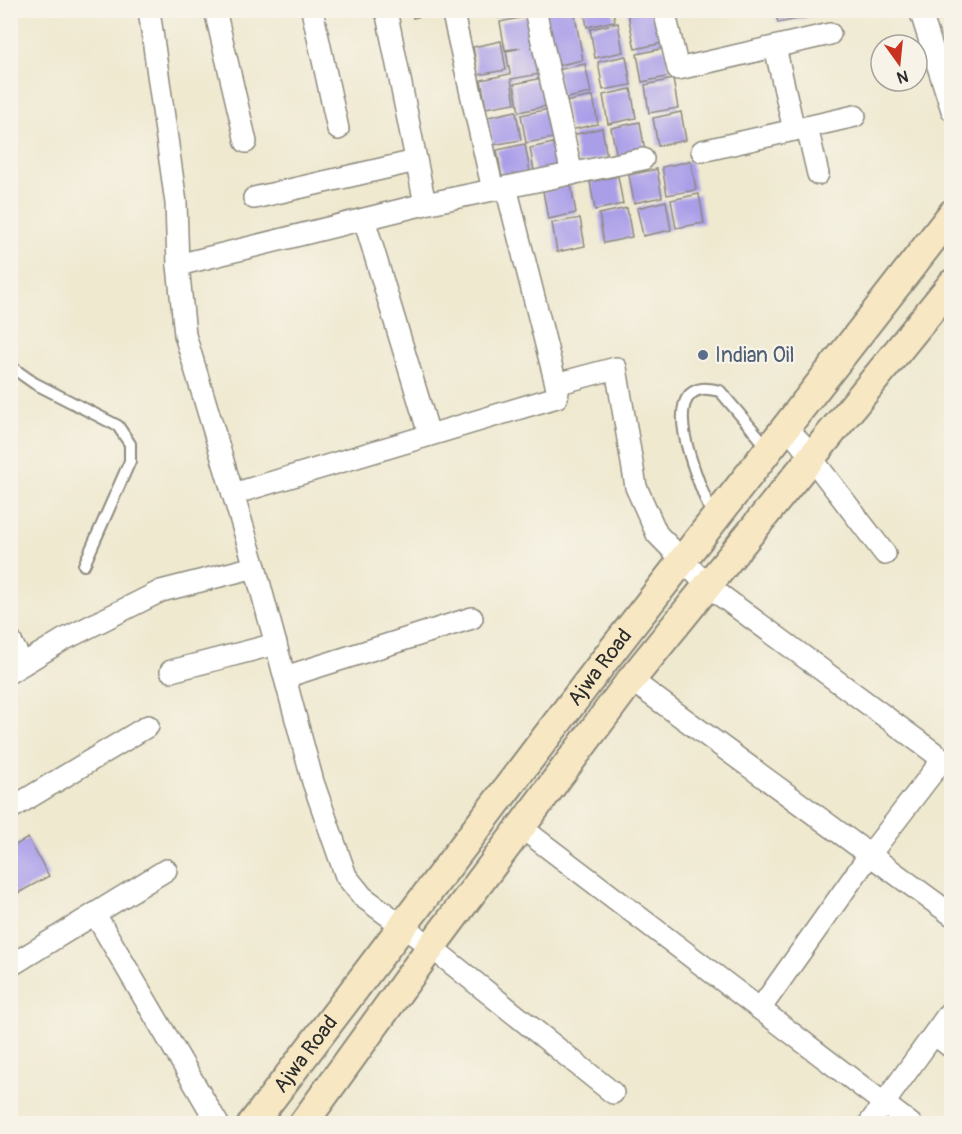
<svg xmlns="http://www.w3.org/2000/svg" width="962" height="1134" font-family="Pangolin,sans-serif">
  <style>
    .building { fill: #aa9ee9 }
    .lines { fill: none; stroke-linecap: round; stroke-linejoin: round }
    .lane-casing { stroke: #8d8a7e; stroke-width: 14 }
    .street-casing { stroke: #8d8a7e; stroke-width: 24 }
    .secondary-casing { stroke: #8d8a7e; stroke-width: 32 }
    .lane { stroke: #fff; stroke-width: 10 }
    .street { stroke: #fff; stroke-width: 21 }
    .secondary { stroke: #f7e8c3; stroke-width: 28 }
    .service-dot { fill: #5c6f8a; stroke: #f7f3e8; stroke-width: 2 }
    .labels { text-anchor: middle; stroke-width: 4.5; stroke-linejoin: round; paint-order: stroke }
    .service-label { font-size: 21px; fill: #4e5e75; stroke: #f7f3e8; text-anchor: start }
    .street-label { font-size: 21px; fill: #2b2b2b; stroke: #f7f3e8 }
  </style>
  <rect width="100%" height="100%" fill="#f7f3e8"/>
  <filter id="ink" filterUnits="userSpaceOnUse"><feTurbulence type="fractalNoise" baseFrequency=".0167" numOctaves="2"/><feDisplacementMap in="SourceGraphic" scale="12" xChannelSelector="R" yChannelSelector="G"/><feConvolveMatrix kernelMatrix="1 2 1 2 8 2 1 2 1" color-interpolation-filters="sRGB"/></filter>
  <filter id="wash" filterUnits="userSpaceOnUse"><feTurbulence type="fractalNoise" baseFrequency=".008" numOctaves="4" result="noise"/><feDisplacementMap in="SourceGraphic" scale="24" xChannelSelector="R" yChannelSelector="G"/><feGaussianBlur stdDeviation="1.35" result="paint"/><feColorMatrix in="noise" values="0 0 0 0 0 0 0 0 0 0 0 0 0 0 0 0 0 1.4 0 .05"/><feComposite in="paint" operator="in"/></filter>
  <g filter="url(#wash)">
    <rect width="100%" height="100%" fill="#efe9d0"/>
    <g id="blocks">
      <g class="building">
        <polygon points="411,10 442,10 442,11 413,18"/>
        <polygon points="496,10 527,10 528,12 497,18"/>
        <polygon points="544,10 574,10 583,60 555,66"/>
        <polygon points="584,10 613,10 615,21 587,27"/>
        <polygon points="627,10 657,10 663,43 635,49"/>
        <polygon points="775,10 834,10 835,12 778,23"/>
        <polygon points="529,16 540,74 511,79 515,103 486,108 481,80 510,74 506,51 521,48 505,50 500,22"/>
        <polygon points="618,23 623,52 595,58 590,29"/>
        <polygon points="501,41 506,70 478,75 473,47"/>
        <polygon points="665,48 671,76 642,82 637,54"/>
        <polygon points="626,56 631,85 603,90 598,62"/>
        <polygon points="585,64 591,93 562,99 557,70"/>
        <polygon points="542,78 547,106 519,112 514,84"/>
        <polygon points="673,79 678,108 649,113 645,85"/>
        <polygon points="631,89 636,118 608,124 603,95"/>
        <polygon points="593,96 598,124 570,130 565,102"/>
        <polygon points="549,109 554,138 526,143 521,115"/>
        <polygon points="516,111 521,140 493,145 488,117"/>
        <polygon points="681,112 686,140 658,146 653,118"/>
        <polygon points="640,122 645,151 617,157 611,128"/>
        <polygon points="602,128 607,157 578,163 573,135"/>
        <polygon points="558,142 563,171 535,176 530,148"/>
        <polygon points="525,144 530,172 502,178 497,150"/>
        <polygon points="691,161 696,190 667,195 662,167"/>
        <polygon points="657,169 662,197 634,203 629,175"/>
        <polygon points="618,176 623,204 595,210 590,182"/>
        <polygon points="571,185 576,213 548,219 543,191"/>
        <polygon points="699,194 704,223 676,228 671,200"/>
        <polygon points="666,201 671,230 643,236 637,208"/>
        <polygon points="627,208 632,237 604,243 599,214"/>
        <polygon points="580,218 585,246 557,252 552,223"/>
        <polygon points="28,838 49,876 11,897 10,848"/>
      </g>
    </g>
  </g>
  <g filter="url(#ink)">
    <use href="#blocks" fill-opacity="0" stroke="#8d8a7e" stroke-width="1.5"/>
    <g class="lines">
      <g class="lane-casing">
        <g id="lane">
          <polyline points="10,366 34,383 118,426 130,444 130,461 84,565"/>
          <path d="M713 518C704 493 657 396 702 389 707 388 715 390 720 391L769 449"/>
        </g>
      </g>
      <g class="street-casing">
        <g id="street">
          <polyline points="149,10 176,203 178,265 185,335 255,567 313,782 346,876 363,897 431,947 613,1093"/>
          <polyline points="215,10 246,142"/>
          <polyline points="312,10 338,129"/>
          <polyline points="386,10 425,204"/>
          <polyline points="452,10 493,190"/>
          <polyline points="535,10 572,174"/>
          <polyline points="664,10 678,69 830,34"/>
          <polyline points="920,10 952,110"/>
          <polyline points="775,47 794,130 855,116"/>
          <polyline points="807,127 818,174"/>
          <polyline points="702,151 794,130"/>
          <polyline points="254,198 416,161"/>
          <polyline points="364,219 429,434"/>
          <polyline points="178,265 425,204 643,159"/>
          <polyline points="556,384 616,368 636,487 657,534 708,586 952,766"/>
          <polyline points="787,426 885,554"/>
          <polyline points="233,494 557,397 558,392 506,187"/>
          <polyline points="10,640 23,664"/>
          <polyline points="171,671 276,644"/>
          <polyline points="10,672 63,640 161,591 255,567"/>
          <polyline points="285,677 472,618"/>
          <polyline points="631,680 952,915"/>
          <polyline points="10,809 148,726"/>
          <polyline points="522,828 911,1124"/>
          <polyline points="95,914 218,1124"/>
          <polyline points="10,966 166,870"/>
          <polyline points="760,1009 868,857 943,759"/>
          <polyline points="934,1034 952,1048"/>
          <polyline points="869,1124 952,1009"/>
        </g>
      </g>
      <g class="secondary-casing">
        <g id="secondary">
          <path id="s1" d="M252 1124 604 661 952 214"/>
          <polyline points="303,1124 431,947 631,680 952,284"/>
        </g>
      </g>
      <use href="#lane" class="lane"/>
      <use href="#street" class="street"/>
      <use href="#secondary" class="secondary"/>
    </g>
  </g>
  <circle class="service-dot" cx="703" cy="355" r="6"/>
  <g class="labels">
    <g class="service-label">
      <text x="715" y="362">Indian Oil</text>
    </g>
    <g class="street-label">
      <text dy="7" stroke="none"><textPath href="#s1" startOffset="574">Ajwa Road</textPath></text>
      <text dy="7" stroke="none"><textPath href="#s1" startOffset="88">Ajwa Road</textPath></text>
    </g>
  </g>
  <rect width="962" height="1134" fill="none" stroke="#f7f3e8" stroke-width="36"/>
  <g transform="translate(899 63) rotate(165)"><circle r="28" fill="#f7f3e8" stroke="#a5a39c" stroke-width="1.5"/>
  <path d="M0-4.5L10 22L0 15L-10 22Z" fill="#c8321e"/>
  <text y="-9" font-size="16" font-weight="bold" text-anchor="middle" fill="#2b2b2b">N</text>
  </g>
</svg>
